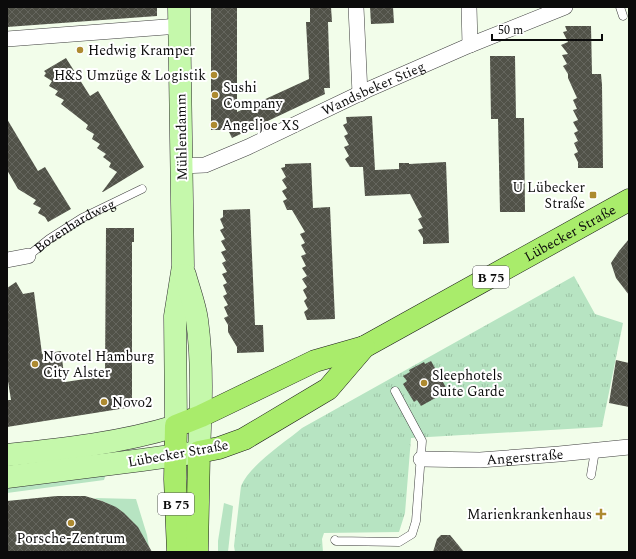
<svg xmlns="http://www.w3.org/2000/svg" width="636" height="559" font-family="Spectral,serif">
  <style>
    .grass { fill: #b7e4c2 }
    .park { fill: url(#park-tufts) }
    .building { fill: url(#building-cross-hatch) }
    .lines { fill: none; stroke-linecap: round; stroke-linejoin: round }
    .service-casing { stroke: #3e3e3e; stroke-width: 9 }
    .minor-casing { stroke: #3e3e3e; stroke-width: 16 }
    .secondary-casing { stroke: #2d2d2d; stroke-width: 23 }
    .primary-casing { stroke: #1c1c1c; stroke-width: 23 }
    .service { stroke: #fff; stroke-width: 8 }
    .minor { stroke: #fff; stroke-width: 15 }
    .secondary { stroke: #c5f8ab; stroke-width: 22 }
    .primary { stroke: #a9ec6b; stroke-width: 22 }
    .poi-dot { fill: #ad8a30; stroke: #fff; stroke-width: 1.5 }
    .labels { text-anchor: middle; stroke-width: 4; stroke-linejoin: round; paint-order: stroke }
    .shield { fill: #fff; stroke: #545454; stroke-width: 1 }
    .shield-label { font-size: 13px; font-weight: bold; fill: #0b0b0b }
    .poi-label { font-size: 14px; fill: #0b0b0b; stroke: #fff; text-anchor: start }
    .street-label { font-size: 14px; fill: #0b0b0b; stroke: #fff }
  </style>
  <defs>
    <pattern id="park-tufts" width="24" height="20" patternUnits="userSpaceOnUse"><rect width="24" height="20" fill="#b7e4c2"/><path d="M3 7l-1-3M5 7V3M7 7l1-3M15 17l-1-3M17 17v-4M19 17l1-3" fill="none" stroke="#9cc2a5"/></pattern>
    <pattern id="building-cross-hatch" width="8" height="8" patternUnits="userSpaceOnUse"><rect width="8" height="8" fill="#515248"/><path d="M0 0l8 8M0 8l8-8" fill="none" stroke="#65665e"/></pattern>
  </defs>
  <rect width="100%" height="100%" fill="#f2fdea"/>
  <g class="grass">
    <polygon points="106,474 104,480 7,493 7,487"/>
    <path d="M94 498 136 499 147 535 149 547C137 522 120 506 94 498Z"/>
    <polygon points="224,503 233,506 228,552 218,552 218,541"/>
  </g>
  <path class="park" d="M574 276 595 314 623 323 602 427 411 438 405 513 399 532 324 533 322 539 323 552H235L234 546 241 486C250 465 284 443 302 428Z"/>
  <g class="building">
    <polygon points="7,7 157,7 157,16 7,27"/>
    <polygon points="211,7 237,7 237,112 309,79 306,22 310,22 310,7 331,7 332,22 328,22 330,88 324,88 325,94 232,138 228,130 211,130"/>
    <polygon points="370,7 393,7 394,23 371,24"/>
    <polygon points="565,26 591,26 592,74 601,74 602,85 603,168 578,168 578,162 574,154 578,152 574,143 578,141 574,133 578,131 573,122 578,120 573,110 577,109 573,100 577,98 568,78 568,74 563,66 567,64 562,55 568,54 561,45 568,42 563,32 567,31"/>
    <polygon points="490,56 515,56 516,118 524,118 525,212 500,212 498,119 491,119"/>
    <polygon points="66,58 90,96 98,91 144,167 103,192 102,192 117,172 109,167 111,163 103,157 106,154 97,148 100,144 92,139 94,134 86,129 88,125 61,104 64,100 55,95 58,91 49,86 52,81 44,76 46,73 44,71"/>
    <polygon points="372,116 375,170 399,169 399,163 409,163 409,164 446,162 449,243 423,244 423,238 418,230 423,228 418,219 422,217 410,194 365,196 363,167 350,167 345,159 349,156 344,147 349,145 344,136 348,134 343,125 347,123 346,117"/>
    <polygon points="7,119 38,171 45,167 71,209 48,222 45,217 38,213 41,208 33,204 36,200 18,189 7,170"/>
    <polygon points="311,163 313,208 330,207 335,319 307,320 304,312 308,309 304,301 307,298 303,290 307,287 302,279 307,276 302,268 306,266 301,256 306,254 301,245 305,243 300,234 305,232 292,210 287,210 283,201 287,199 282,191 287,188 282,180 286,177 281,168 285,167 285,164"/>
    <polygon points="250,209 255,325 263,325 264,352 237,353 237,347 228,332 228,325 224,318 228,316 224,307 228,305 223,296 227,294 223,285 227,283 222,274 227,272 222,263 226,261 221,252 226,250 221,241 225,239 220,230 224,228 220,219 223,217 223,210"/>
    <polygon points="106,228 134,228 134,242 132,242 132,407 7,427 7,400 11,400 7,375 7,288 16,282 23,294 34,292 42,354 61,351 65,382 105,376"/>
    <polygon points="629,239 629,295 616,278 611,263 619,251"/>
    <polygon points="616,360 629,363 629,407 609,403"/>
    <polygon points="431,361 448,391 421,406 417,400 414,402 403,384 407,381 403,376 410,372 409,370 424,362 425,364"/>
    <polygon points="57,496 85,496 102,501 116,507 124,513 138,527 152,552 7,552 7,501"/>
    <polygon points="441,535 450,535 464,552 433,552 437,539"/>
  </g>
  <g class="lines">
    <g class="service-casing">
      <g id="service">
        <polyline points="620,7 623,16"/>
        <path id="s1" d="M28 256 49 239 82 218 142 189"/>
        <polyline points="591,475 595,451"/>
        <polyline points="335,540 336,541 399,542 412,534 416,521 422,441 395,391"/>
      </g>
    </g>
    <g class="minor-casing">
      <g id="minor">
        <polyline points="356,7 360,94"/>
        <polyline points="469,7 470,45"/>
        <polyline points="7,39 179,26"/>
        <path id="s2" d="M181 166 205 165 248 147 367 90 470 45 565 7"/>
        <polyline points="7,260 28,256"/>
        <path id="s3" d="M421 459 480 460 559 454 629 447"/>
      </g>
    </g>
    <g class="secondary-casing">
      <g id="secondary">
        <path d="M7 455C64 449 121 443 176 426L175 316 183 266 179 7"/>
        <path d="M7 477 142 460 199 452C201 408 203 364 197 320 195 305 189 290 185 275"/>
      </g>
    </g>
    <g class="primary-casing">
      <g id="primary">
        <path id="s4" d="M178 552 175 479 176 426 201 416 315 361 364 347 629 200"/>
        <polyline points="197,552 199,452 219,448 244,439 328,389 364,347"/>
      </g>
    </g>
    <use href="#service" class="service"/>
    <use href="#minor" class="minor"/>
    <use href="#secondary" class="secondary"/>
    <use href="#primary" class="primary"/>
  </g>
  <g class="poi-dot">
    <circle cx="80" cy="50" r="4"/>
    <circle cx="214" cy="75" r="4"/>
    <circle cx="215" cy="95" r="4"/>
    <circle cx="214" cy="125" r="4"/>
    <rect x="589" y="191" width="8" height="8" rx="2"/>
    <circle cx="35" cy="364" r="4"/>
    <circle cx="424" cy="383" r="4"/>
    <circle cx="104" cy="402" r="4"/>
    <path d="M599 508h4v4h4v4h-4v4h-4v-4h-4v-4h4z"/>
    <circle cx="71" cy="523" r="4"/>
  </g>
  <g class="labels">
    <g class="shield">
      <rect x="473" y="266" width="36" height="22" rx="3"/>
      <rect x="158" y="493" width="36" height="22" rx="3"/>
    </g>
    <g class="shield-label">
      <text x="491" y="282">B 75</text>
      <text x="176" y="509">B 75</text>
    </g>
    <g class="poi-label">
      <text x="88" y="55">Hedwig Kramper</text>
      <text x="206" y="80" text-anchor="end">H&amp;S Umzüge &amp; Logistik</text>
      <text x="223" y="92">Sushi<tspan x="223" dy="16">Company</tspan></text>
      <text x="222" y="130">Angeljoe XS</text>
      <text x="585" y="192" text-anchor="end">U Lübecker<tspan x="585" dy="16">Straße</tspan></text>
      <text x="43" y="361">Novotel Hamburg<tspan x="43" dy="16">City Alster</tspan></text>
      <text x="432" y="380">Sleephotels<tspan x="432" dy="16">Suite Garde</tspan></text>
      <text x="112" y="407">Novo2</text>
      <text x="592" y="519" text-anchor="end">Marienkrankenhaus</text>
      <text x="71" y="543" text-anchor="middle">Porsche-Zentrum</text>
    </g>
    <g class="street-label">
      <text dy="5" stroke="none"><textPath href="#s2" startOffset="209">Wandsbeker Stieg</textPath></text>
      <text transform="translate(181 137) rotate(-91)" y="5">Mühlendamm</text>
      <text dy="5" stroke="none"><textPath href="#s1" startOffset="56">Bozenhardweg</textPath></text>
      <text dy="5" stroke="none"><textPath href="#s4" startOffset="566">Lübecker Straße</textPath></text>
      <text transform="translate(178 453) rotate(-10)" y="5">Lübecker Straße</text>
      <text dy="5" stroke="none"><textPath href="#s3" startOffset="104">Angerstraße</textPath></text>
    </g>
  </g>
  <rect width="636" height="559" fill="none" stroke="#0b0b0b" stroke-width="16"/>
  <path d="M492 34v6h110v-6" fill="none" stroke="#0b0b0b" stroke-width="2"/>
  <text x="498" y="34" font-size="12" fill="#0b0b0b" stroke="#ffffff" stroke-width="3" paint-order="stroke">50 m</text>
</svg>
